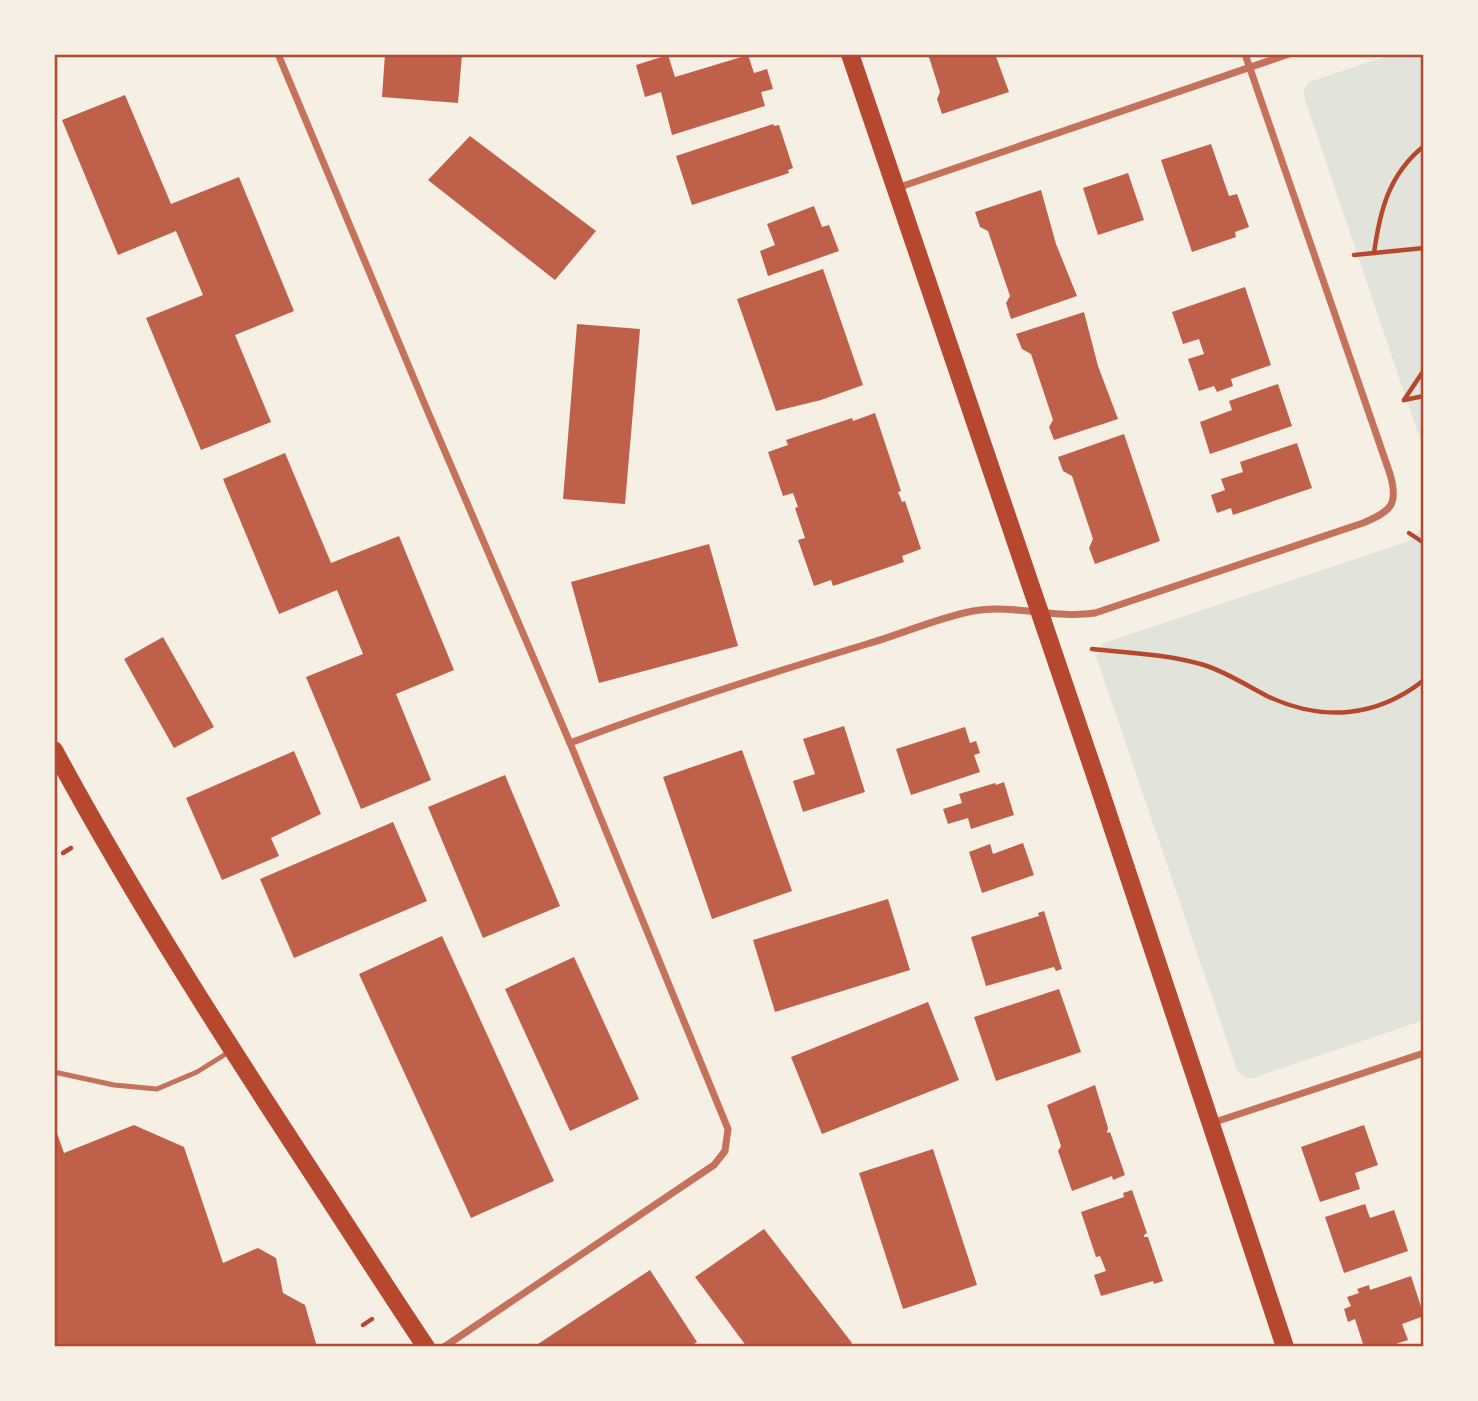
<svg xmlns="http://www.w3.org/2000/svg" width="1478" height="1401" font-family="'Roboto Condensed',sans-serif">
  <style>
    .green { fill: #e2e4dc }
    .building { fill: #bf614a }
    .lines { fill: none; stroke-linecap: round; stroke-linejoin: round }
    .path { stroke: #b5482f; stroke-width: 4.5 }
    .service { stroke: #c5725c; stroke-width: 5 }
    .minor { stroke: #c5725c; stroke-width: 7 }
    .primary { stroke: #b5482f; stroke-width: 18 }
    .neatline { fill: none; stroke: #b5482f; stroke-width: 2.5 }
  </style>
  <rect width="100%" height="100%" fill="#f6efe4"/>
  <g class="green">
    <polygon points="1394,54 1424,54 1424,451 1305,100 1304,89 1309,82"/>
    <polygon points="1424,526 1424,1020 1253,1078 1246,1079 1237,1070 1096,656 1104,643 1409,541"/>
  </g>
  <g class="building">
    <polygon points="385,54 462,54 458,103 382,97"/>
    <polygon points="928,54 995,54 1009,92 942,114 937,99 940,92"/>
    <polygon points="668,55 675,77 748,55 754,73 767,69 773,89 761,92 765,106 672,135 661,92 645,97 636,65"/>
    <polygon points="125,95 171,204 239,177 294,311 235,335 271,422 201,450 146,318 203,295 176,231 118,255 62,120"/>
    <polygon points="773,124 774,126 779,125 793,168 788,170 789,173 692,205 676,156"/>
    <polygon points="470,136 596,231 555,280 428,180"/>
    <polygon points="1211,144 1229,196 1237,194 1249,227 1235,232 1236,237 1192,252 1161,160"/>
    <polygon points="1128,173 1144,220 1098,235 1083,188"/>
    <polygon points="1041,190 1056,244 1077,296 1011,319 1006,303 1010,296 988,231 980,227 975,212"/>
    <polygon points="814,206 822,227 829,225 839,251 768,276 760,251 775,245 767,224"/>
    <polygon points="823,269 863,385 821,400 776,411 737,299"/>
    <polygon points="1245,287 1271,365 1231,379 1233,386 1217,392 1214,386 1199,391 1188,359 1204,354 1199,339 1183,344 1172,312"/>
    <polygon points="1084,312 1098,366 1118,419 1054,440 1049,427 1053,420 1031,354 1022,349 1016,334"/>
    <polygon points="577,324 640,329 625,504 563,499"/>
    <polygon points="1278,384 1292,426 1210,454 1200,422 1232,410 1229,401"/>
    <polygon points="875,413 901,491 898,492 902,502 905,501 921,549 902,556 904,562 833,586 831,580 814,586 798,540 805,538 795,508 798,507 793,493 783,496 768,452 788,445 786,440 852,418 853,421"/>
    <polygon points="1124,434 1160,541 1095,564 1089,548 1093,539 1072,476 1063,471 1058,457"/>
    <polygon points="1297,443 1312,488 1233,515 1231,508 1217,513 1211,495 1225,490 1221,479 1243,472 1240,462"/>
    <polygon points="285,453 331,563 399,536 454,670 396,694 431,780 361,809 306,677 363,654 337,590 279,614 223,479"/>
    <polygon points="709,544 738,646 599,683 571,582"/>
    <polygon points="163,637 214,727 174,748 124,659"/>
    <polygon points="844,726 865,792 803,812 793,781 815,774 803,739"/>
    <polygon points="965,727 970,743 976,741 980,753 974,755 980,772 911,795 896,749"/>
    <polygon points="742,750 792,891 712,919 663,777"/>
    <polygon points="294,751 321,814 271,838 279,856 222,880 186,798"/>
    <polygon points="505,775 560,906 483,938 428,807"/>
    <polygon points="1004,782 1014,815 971,829 968,818 948,824 943,809 962,803 959,794 995,783 996,785"/>
    <polygon points="393,822 427,901 294,958 260,879"/>
    <polygon points="1023,843 1034,875 982,893 969,852 990,844 993,854"/>
    <polygon points="888,899 910,970 775,1012 753,940"/>
    <polygon points="1044,911 1062,969 1056,971 1054,967 986,986 971,937 1039,916 1038,913"/>
    <polygon points="442,936 554,1181 471,1218 359,974"/>
    <polygon points="574,957 639,1099 570,1131 505,989"/>
    <polygon points="1059,989 1081,1052 996,1081 974,1017"/>
    <polygon points="928,1002 959,1080 822,1134 791,1057"/>
    <polygon points="1095,1085 1108,1128 1107,1133 1110,1132 1125,1175 1113,1180 1112,1176 1072,1191 1058,1151 1061,1146 1047,1105"/>
    <polygon points="54,1125 64,1153 134,1125 184,1147 223,1263 258,1248 276,1258 283,1293 305,1305 317,1347 54,1347"/>
    <polygon points="1364,1125 1378,1165 1355,1173 1360,1189 1320,1202 1301,1147"/>
    <polygon points="933,1149 977,1285 903,1309 859,1173"/>
    <polygon points="1132,1190 1147,1233 1144,1235 1144,1237 1148,1237 1163,1281 1154,1284 1153,1281 1101,1296 1094,1275 1106,1271 1100,1256 1096,1257 1081,1212 1124,1197 1123,1193"/>
    <polygon points="1365,1204 1370,1218 1394,1210 1408,1251 1344,1273 1325,1217"/>
    <polygon points="764,1229 852,1343 847,1347 747,1347 695,1277"/>
    <polygon points="650,1270 697,1342 689,1347 540,1347 538,1344"/>
    <polygon points="1411,1276 1424,1316 1402,1324 1408,1340 1387,1347 1364,1347 1355,1319 1348,1322 1344,1309 1351,1306 1347,1297 1359,1293 1357,1289 1369,1285 1370,1290"/>
  </g>
  <g class="lines">
    <g class="path">
      <path d="M1374 253C1380 210 1389 174 1424 146"/>
      <polyline points="1354,255 1424,248"/>
      <polyline points="1404,400 1424,370"/>
      <polyline points="1404,400 1424,396"/>
      <polyline points="1409,533 1424,543"/>
      <path d="M1092 649C1130 653 1167 654 1204 665 1226 672 1246 685 1267 696 1322 722 1376 718 1424 680"/>
      <polyline points="63,853 71,848"/>
      <polyline points="363,1325 372,1319"/>
    </g>
    <polyline class="service" points="54,1072 114,1085 157,1089 197,1072 229,1052"/>
    <g class="minor">
      <polyline points="278,54 425,405 570,743 728,1129 725,1151 714,1165 444,1347"/>
      <polyline points="897,188 1289,54"/>
      <path d="M570 743C668 706 767 674 867 644 902 634 937 618 973 611 1013 604 1055 619 1095 613L1363 523C1391 511 1399 505 1390 474L1245 54"/>
      <polyline points="1212,1123 1424,1053"/>
    </g>
    <g class="primary">
      <polyline points="850,54 1097,781 1285,1347"/>
      <path d="M54 750C136 902 229 1046 324 1191 358 1243 391 1295 426 1347"/>
    </g>
  </g>
  <rect width="1478" height="1401" fill="none" stroke="#f6efe4" stroke-width="112"/>
  <rect x="56" y="56" width="1366" height="1289" class="neatline"/>
</svg>
